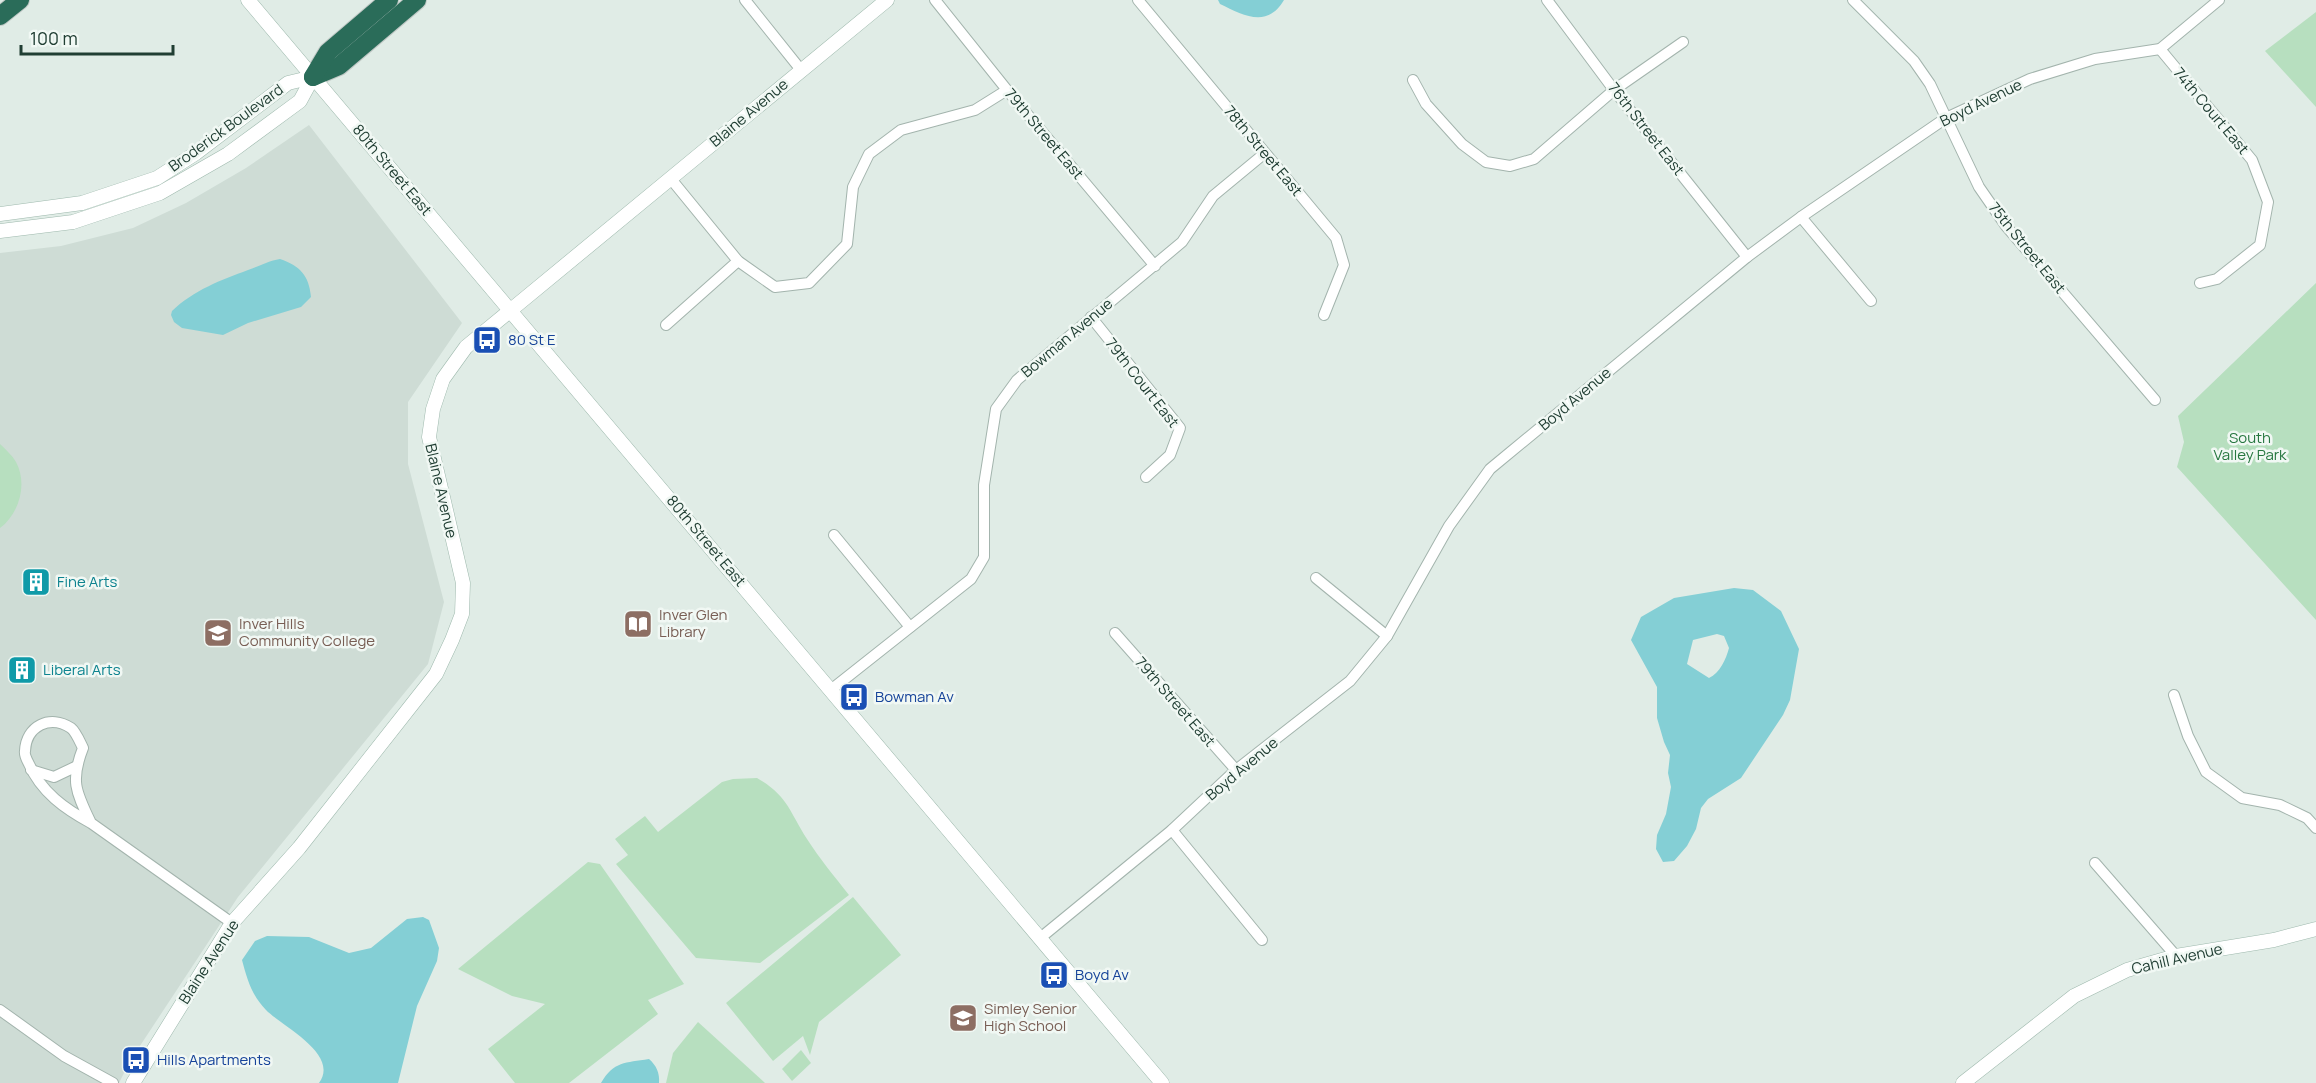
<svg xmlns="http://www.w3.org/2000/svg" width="2316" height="1083" font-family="Manrope,sans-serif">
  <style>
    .built { fill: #cedcd5 }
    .green { fill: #b7dfbf }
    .water { fill: #84cfd5; fill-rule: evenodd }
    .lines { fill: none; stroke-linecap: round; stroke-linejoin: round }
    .street-casing { stroke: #a3b4ad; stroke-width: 12 }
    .secondary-casing { stroke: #9eb9ad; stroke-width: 15 }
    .highway-casing { stroke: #c1c9c6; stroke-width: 20 }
    .street { stroke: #fff; stroke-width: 10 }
    .secondary { stroke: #fff; stroke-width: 14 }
    .highway { stroke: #2a6c59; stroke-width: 18 }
    .labels { text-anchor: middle; stroke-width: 5; stroke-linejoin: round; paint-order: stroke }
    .street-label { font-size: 15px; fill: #203e33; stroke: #f1f8f4 }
    .transit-label { font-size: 15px; fill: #164399; stroke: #f1f8f4; text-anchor: start }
    .park-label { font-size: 15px; fill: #277740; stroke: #f1f8f4 }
    .culture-label { font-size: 15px; fill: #0d838f; stroke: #f1f8f4; text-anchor: start }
    .education-label { font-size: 15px; fill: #785e54; stroke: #f1f8f4; text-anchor: start }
  </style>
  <rect width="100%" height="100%" fill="#e0ece6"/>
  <polygon class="built" points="309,125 462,323 408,402 408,464 444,602 428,664 238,897 130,1061 119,1083 0,1083 0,253 61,246 133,228 186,203 246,168"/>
  <g class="green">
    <polygon points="2316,12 2316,107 2265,51"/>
    <polygon points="2316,283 2316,620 2177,467 2184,442 2178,416"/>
    <path d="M0 444C6 450 12 455 16 462 28 484 19 514 0 528Z"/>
    <path d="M757 778C788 796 789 811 807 839 819 858 835 877 849 895L760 963 696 958 616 864 628 855 615 839 645 816 658 832 722 782 733 779Z"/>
    <polygon points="588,862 600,864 684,984 648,1000 658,1014 569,1083 515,1083 488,1049 545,1004 512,996 458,969"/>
    <polygon points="853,897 901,955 819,1022 810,1055 803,1036 773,1061 726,1003"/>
    <polygon points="698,1022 765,1083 666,1083 673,1053"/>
    <polygon points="801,1050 811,1063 792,1081 782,1069"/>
  </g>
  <g class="water">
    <path d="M1218 0H1284C1267 29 1243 15 1220 4Z"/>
    <path d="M280 259C300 266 309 275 311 297L301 307 248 323 223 335 182 328 174 322 171 315 172 311C194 290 221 280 248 270 260 266 268 261 280 259Z"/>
    <path d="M1734 588 1753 590 1781 611 1799 649 1790 700 1783 715 1741 778 1708 799 1701 808 1696 829 1687 846 1674 861 1663 862 1656 849 1657 835 1666 814 1671 787 1668 773 1670 755 1664 742 1657 718V687L1631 640 1641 617 1674 598ZM1717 634 1724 636 1729 648C1726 659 1720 673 1709 678L1687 664 1693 640Z"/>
    <path d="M423 917 429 920 439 948 437 961 417 1006 398 1083H319C340 1054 283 1027 266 1010 252 996 247 979 242 960L255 941 267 936 309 937 349 953 371 948 407 919Z"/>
    <path d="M649 1059C656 1065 660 1073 659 1083H601C614 1061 625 1063 649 1059Z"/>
  </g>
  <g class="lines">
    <g class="street-casing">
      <g id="street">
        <polyline points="745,0 801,70"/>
        <polyline points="935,0 1007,90 1155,266"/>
        <polyline points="1138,0 1336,238 1344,265 1324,315"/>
        <polyline points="1547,0 1614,90 1747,257"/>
        <polyline points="1853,0 1914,61 1930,84 1979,187 2006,226 2155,400"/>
        <polyline points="2160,49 2252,160 2268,202 2260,245 2217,279 2200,283"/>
        <polyline points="1413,80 1426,104 1462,144 1486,162 1510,166 1534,159 1614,90 1683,42"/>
        <polyline points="671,179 738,261 775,287 809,283 847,244 853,187 869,154 901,130 975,110 1007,90"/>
        <polyline points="1801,217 1871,301"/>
        <polyline points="1091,317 1180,428 1170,455 1146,477"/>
        <polyline points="666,325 738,261"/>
        <polyline points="834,535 910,627"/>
        <polyline points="1316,578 1387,636"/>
        <polyline points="1115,633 1236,770"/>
        <polyline points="832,689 971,579 984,557 984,485 996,409 1017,380 1182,242 1213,196 1265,153"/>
        <polyline points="2174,695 2188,736 2206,772 2242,798 2280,805 2307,818 2316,828"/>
        <polyline points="31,770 54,777 75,767"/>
        <path d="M91 823C76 792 70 781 83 748 80 742 76 732 71 728 50 714 26 726 25 751 24 755 27 760 29 764 41 792 65 809 91 823L232 923"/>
        <polyline points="1172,830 1262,940"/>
        <polyline points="2095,863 2176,956"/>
        <polyline points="1039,939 1172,830 1236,770 1350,681 1387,636 1449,526 1490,469 1747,257 1801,217 1946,118 2030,79 2095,59 2160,49 2219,0"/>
        <polyline points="0,1010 64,1056 113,1083"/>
      </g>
    </g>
    <g class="secondary-casing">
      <g id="secondary">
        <polyline points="248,0 1162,1083"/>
        <polyline points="0,214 82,203 157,178 196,153 288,83 313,77"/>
        <polyline points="0,231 73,222 160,193 228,154 300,101 313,77"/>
        <polyline points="133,1083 232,923 299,848 436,674 452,640 462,614 463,583 429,437 433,409 443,379 466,347 887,0"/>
        <polyline points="1963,1083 2074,996 2127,970 2176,956 2274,940 2316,929"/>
      </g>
    </g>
    <g class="highway-casing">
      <g id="highway">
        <polyline points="0,16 20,0"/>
        <polyline points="313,77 339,66 417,0"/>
        <polyline points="313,77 328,52 389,0"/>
      </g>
    </g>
    <use href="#street" class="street"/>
    <use href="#secondary" class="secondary"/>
    <use href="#highway" class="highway"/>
  </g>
  <defs>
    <g id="bus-square" transform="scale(1.5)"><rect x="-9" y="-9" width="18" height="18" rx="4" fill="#1a4fb4" stroke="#f1f8f4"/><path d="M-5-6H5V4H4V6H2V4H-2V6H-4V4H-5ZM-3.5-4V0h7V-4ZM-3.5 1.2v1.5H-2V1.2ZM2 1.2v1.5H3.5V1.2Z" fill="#fff"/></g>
    <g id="building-square" transform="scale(1.5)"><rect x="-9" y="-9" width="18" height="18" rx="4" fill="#0f9aa8" stroke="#f1f8f4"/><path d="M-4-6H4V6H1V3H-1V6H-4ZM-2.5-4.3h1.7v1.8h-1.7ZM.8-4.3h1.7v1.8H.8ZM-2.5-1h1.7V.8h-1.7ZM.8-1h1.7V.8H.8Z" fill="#fff"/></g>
    <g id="library-square" transform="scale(1.5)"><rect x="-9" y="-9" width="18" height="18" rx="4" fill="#8d6e63" stroke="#f1f8f4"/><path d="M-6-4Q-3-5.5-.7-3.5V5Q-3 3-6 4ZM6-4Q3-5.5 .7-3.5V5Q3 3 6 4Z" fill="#fff"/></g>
    <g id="university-square" transform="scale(1.5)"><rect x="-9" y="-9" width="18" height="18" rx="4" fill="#8d6e63" stroke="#f1f8f4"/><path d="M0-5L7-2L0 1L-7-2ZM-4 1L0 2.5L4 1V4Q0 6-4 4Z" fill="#fff"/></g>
    <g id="school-square" transform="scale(1.5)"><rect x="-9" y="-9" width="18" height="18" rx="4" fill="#8d6e63" stroke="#f1f8f4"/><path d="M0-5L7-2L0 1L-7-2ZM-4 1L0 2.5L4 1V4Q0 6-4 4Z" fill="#fff"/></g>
  </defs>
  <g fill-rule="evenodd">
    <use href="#bus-square" x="487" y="340"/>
    <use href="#building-square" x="36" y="582"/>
    <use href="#library-square" x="638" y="624"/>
    <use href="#university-square" x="218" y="633"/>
    <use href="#building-square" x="22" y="670"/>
    <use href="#bus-square" x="854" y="697"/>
    <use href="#bus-square" x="1054" y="975"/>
    <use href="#school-square" x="963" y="1018"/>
    <use href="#bus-square" x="136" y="1060"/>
  </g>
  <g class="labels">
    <g class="street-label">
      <text transform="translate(1981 103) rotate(-26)" y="5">Boyd Avenue</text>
      <text transform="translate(2211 111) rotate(50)" y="5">74th Court East</text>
      <text transform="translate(749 113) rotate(-40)" y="5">Blaine Avenue</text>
      <text transform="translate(226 128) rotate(-36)" y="5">Broderick Boulevard</text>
      <text transform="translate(1646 129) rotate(52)" y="5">76th Street East</text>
      <text transform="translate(1044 134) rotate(50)" y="5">79th Street East</text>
      <text transform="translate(1263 151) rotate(50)" y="5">78th Street East</text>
      <text transform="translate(392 170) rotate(50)" y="5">80th Street East</text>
      <text transform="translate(2027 248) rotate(51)" y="5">75th Street East</text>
      <text transform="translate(1067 338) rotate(-40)" y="5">Bowman Avenue</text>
      <text transform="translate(1142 383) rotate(52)" y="5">79th Court East</text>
      <text transform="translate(1575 399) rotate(-40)" y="5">Boyd Avenue</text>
      <text transform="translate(441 491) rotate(77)" y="5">Blaine Avenue</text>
      <text transform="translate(706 541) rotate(50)" y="5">80th Street East</text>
      <text transform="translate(1175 702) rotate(49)" y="5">79th Street East</text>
      <text transform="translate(1242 769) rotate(-40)" y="5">Boyd Avenue</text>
      <text transform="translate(2177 959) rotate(-13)" y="5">Cahill Avenue</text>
      <text transform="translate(209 962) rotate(-57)" y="5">Blaine Avenue</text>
    </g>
    <g class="transit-label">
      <text x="508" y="345">80 St E</text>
      <text x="875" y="702">Bowman Av</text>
      <text x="1075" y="980">Boyd Av</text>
      <text x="157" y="1065">Hills Apartments</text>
    </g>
    <g class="park-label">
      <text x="2250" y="443">South<tspan x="2250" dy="17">Valley Park</tspan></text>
    </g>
    <g class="culture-label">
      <text x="57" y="587">Fine Arts</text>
      <text x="43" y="675">Liberal Arts</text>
    </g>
    <g class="education-label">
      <text x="659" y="620">Inver Glen<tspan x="659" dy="17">Library</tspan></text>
      <text x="239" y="629">Inver Hills<tspan x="239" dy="17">Community College</tspan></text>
      <text x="984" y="1014">Simley Senior<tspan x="984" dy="17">High School</tspan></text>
    </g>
  </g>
  <path d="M21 45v9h152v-9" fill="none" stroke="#203e33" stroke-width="3"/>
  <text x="30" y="45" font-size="18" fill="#203e33" stroke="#f1f8f4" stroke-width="4.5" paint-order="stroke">100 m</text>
</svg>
